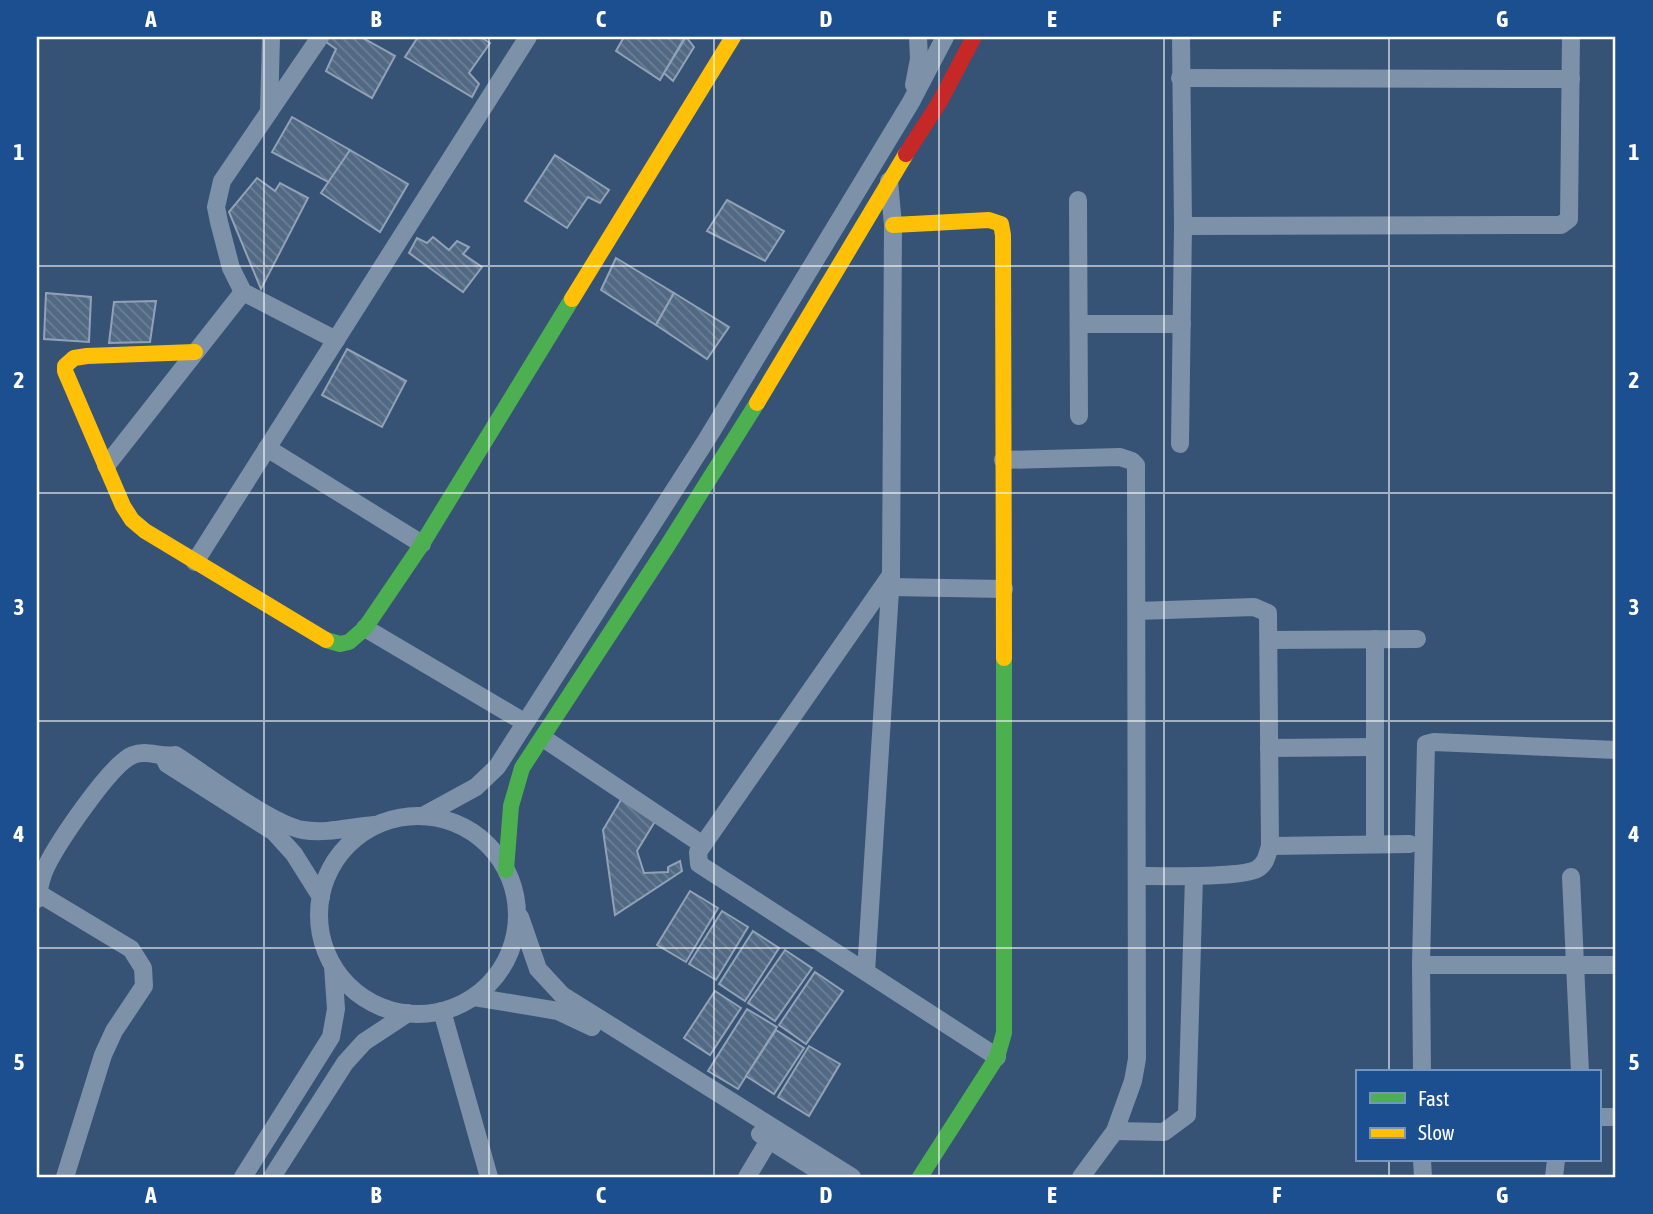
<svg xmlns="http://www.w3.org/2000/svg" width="1653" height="1214" font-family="'Asap Condensed',sans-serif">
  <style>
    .building { fill: url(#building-back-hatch); stroke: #92a2b6; stroke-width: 2 }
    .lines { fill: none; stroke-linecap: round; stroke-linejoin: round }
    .street { stroke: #7d92a8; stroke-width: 18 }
    .fast { stroke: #4caf50; stroke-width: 16 }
    .slow { stroke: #ffc107; stroke-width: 16 }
    .jam { stroke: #c62828; stroke-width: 16 }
    .grid { fill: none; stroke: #fff; stroke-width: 2; stroke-opacity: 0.55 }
    .neatline { fill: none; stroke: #fff; stroke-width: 2.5 }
    .grid-label { font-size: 23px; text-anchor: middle; font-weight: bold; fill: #fff }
  </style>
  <defs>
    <pattern id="building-back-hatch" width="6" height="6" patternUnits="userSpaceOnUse" patternTransform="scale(1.75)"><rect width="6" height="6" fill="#526984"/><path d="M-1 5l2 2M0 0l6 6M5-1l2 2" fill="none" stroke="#6c8096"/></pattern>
  </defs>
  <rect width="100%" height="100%" fill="#365274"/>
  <g class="building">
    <polygon points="329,37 361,37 395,56 372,98 326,71 336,49 326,42"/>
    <polygon points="418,37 480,37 490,43 469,73 479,84 472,97 405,57"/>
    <polygon points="624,37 685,37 660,80 616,51"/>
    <polygon points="686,37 694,47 673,81 664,73"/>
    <polygon points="292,117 350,150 330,183 272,152"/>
    <polygon points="350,150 408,184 380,232 321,193"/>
    <polygon points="555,155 609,190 600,203 588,197 567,228 525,201"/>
    <polygon points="257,178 275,191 280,183 308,198 261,289 229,212"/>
    <polygon points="727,200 784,231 765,261 707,231"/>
    <polygon points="433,237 449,250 457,241 469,247 463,254 482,267 463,292 409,253 417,238 427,243"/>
    <polygon points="616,258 674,293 656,325 601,290"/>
    <polygon points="46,293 91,297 89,342 44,339"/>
    <polygon points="674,293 729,327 707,359 656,325"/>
    <polygon points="156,301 150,342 109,343 114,302"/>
    <polygon points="347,349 406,381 382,427 322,395"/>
    <polygon points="622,798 657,818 637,851 644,873 668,872 668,867 680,861 682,871 615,915 603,830"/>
    <polygon points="690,891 718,908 686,962 657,945"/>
    <polygon points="722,911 748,927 716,980 689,964"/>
    <polygon points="753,931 779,948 745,1001 719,984"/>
    <polygon points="785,950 812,968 775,1021 748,1003"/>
    <polygon points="815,972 843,991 806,1044 779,1025"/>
    <polygon points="715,991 741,1008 710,1055 684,1038"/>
    <polygon points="747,1009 777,1027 738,1089 708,1071"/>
    <polygon points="776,1030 804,1048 774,1094 746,1076"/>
    <polygon points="809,1046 840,1064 809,1116 778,1097"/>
  </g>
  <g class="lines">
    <g class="street">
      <polyline points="320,37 222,181 216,207 219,222 231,268 243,292 336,340"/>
      <polyline points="1180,78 1571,79"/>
      <polyline points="914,85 919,59 918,37"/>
      <polyline points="269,112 271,37"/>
      <polyline points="1078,200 1079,416"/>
      <polyline points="1183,226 1561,225 1569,219 1571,37"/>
      <polyline points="1079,324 1182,324"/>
      <polyline points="1180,444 1183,226 1181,37"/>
      <polyline points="267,448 422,544"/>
      <polyline points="1003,460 1120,457 1132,461 1136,465 1137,1059 1133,1081 1115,1131 1081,1177"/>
      <polyline points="106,466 243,292"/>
      <polyline points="195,562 528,37"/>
      <polyline points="891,575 698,852 699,864 997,1057"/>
      <polyline points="890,587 1004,589"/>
      <path d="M1137 611 1254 607 1268 613 1270 846C1267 855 1266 864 1257 869 1241 878 1159 876 1137 876"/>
      <polyline points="365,628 524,722"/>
      <polyline points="1375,639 1375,844"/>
      <polyline points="1269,640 1417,639"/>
      <polyline points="543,738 703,845"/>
      <polyline points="1269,748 1375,747"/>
      <polyline points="164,757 167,764 274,832 294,854 321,897"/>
      <polyline points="423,816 476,787 497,767 707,439 911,102 945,37"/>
      <circle cx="418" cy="915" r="99"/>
      <polyline points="1270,846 1410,844"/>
      <polyline points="1571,877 1580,1072"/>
      <polyline points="38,893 131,949 143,968 144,986 114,1031 103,1055 65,1177"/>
      <path d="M37 899C39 888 41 877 46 867 57 844 111 763 133 755 147 749 161 758 175 755 204 773 272 825 303 830 326 834 351 827 374 825"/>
      <polyline points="520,917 538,969 562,995 852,1177"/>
      <polyline points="1421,965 1616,965"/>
      <polyline points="866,972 891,575 893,225 889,181"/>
      <polyline points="474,997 558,1011 592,1027"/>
      <polyline points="442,1011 489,1177"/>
      <polyline points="1422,1072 1421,965 1426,744 1434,742 1616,750"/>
      <polyline points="1599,1117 1616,1117"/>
      <polyline points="1115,1131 1164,1132 1187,1115 1194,876"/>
      <polyline points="760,1134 828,1177"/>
      <polyline points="1422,1160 1423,1177"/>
      <polyline points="243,1177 331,1037 336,1009 333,966"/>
      <polyline points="272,1177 345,1063 364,1042 408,1013"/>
      <polyline points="747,1177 775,1130"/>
      <polyline points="1554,1177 1556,1160"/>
    </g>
    <g class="fast">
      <polyline points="326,640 340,644 349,642 365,628 422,544 572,299"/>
      <polyline points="506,870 511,806 522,768 666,548 757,403"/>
      <polyline points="920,1177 997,1057 1004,1033 1004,658"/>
    </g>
    <g class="slow">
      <polyline points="893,225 989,220 1001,224 1003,235 1004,658"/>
      <polyline points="572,299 733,37"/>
      <polyline points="195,352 87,356 74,358 65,366 65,371 123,506 132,520 145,531 326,640"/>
      <polyline points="757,403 906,154"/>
    </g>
    <polyline class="jam" points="906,154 939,103 974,37"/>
  </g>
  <path class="grid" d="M264 37V1177M489 37V1177M714 37V1177M939 37V1177M1164 37V1177M1389 37V1072M37 266H1616M37 493H1616M37 721H1616M37 948H1616M1389 1160V1177"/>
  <rect width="1653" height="1214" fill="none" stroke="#1b4f8f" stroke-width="77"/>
  <rect x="1356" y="1070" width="245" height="91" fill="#1b4f8f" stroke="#7695bc" stroke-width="2"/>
  <rect x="1370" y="1093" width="35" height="10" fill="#4caf50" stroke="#7695bc" stroke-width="2"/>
  <text x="1418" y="1106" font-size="21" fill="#ffffff">Fast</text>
  <rect x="1370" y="1128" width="35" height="10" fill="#ffc107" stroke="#7695bc" stroke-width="2"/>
  <text x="1418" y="1140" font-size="21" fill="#ffffff">Slow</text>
  <rect x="38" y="38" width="1576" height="1138" class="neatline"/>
  <g class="grid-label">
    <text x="151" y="27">A</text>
    <text x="376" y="27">B</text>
    <text x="601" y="27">C</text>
    <text x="826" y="27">D</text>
    <text x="1052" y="27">E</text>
    <text x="1277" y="27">F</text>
    <text x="1502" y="27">G</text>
    <text x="19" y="160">1</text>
    <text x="1634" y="160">1</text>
    <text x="19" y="388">2</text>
    <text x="1634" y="388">2</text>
    <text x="19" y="615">3</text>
    <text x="1634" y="615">3</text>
    <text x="19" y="842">4</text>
    <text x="1634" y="842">4</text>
    <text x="19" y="1070">5</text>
    <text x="1634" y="1070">5</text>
    <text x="151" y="1203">A</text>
    <text x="376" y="1203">B</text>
    <text x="601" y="1203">C</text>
    <text x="826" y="1203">D</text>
    <text x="1052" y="1203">E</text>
    <text x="1277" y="1203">F</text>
    <text x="1502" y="1203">G</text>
  </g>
</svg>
